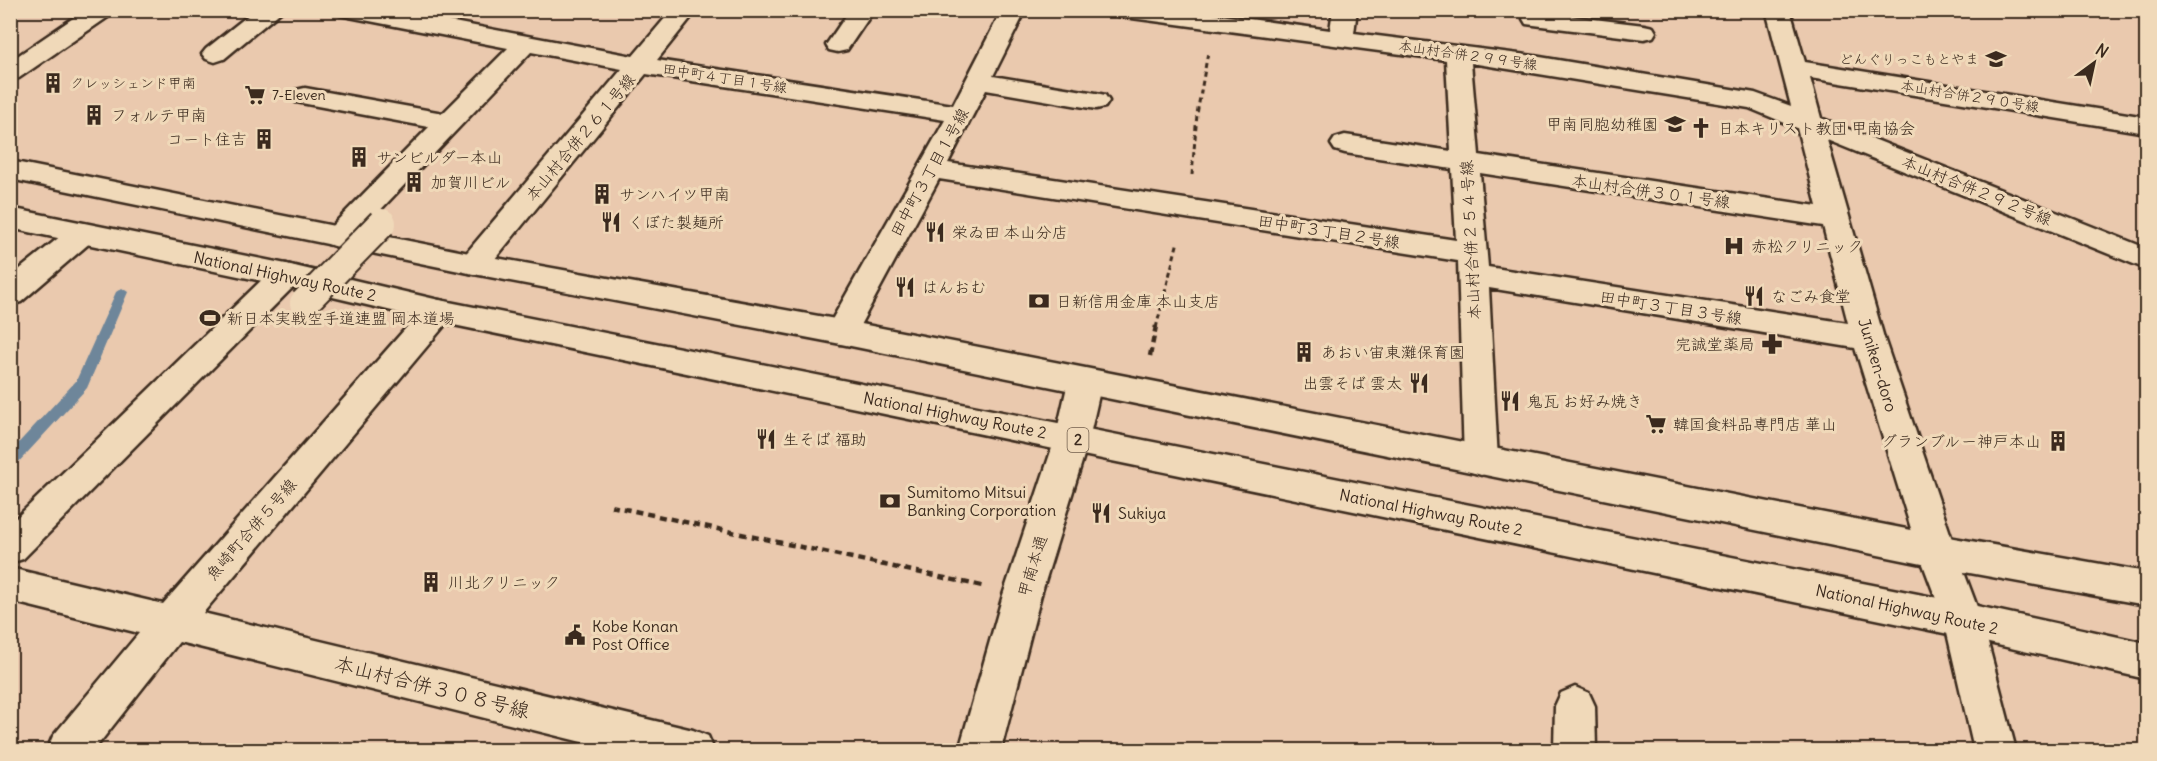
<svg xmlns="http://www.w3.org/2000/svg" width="2157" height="761" font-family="Delius,'Klee One',sans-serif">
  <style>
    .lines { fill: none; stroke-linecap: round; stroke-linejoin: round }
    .stream { fill: #6e869a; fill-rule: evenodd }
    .minor-casing { stroke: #3b2a1e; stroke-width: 5 }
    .highway-casing { stroke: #3b2a1e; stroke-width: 5 }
    .path-far1 { stroke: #3b2a1e; stroke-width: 3; stroke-dasharray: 5 4; stroke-linecap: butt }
    .path { stroke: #3b2a1e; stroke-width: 4.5; stroke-dasharray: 7 5; stroke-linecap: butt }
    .minor { fill: #f0d9b9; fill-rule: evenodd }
    .highway { fill: #f0d9b9; fill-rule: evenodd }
    .minor-bridge-casing { stroke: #3b2a1e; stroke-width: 32; stroke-linecap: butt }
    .minor-bridge { stroke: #f0d9b9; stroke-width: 28 }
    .labels { text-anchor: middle; stroke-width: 6; stroke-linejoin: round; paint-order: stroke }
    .far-street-label { font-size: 14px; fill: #3b2a1e; stroke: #f0d9b9 }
    .far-poi-label { font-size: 14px; fill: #3b2a1e; stroke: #f0d9b9; text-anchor: start }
    .shield { fill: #f0d9b9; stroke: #715e4c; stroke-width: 1.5 }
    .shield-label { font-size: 15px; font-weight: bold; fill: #3b2a1e }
    .poi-label { font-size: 16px; fill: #3b2a1e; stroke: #f0d9b9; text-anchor: start }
    .street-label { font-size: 16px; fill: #3b2a1e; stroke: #f0d9b9 }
    .near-street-label { font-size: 20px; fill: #3b2a1e; stroke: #f0d9b9 }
  </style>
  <rect width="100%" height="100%" fill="#eac9ae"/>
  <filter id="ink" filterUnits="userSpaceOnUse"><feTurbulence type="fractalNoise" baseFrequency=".0167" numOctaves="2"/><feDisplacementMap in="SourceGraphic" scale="12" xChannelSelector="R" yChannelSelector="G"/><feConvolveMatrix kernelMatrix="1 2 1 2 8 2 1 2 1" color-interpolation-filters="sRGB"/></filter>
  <g filter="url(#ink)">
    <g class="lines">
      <polygon class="stream" points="122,288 128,292 87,388 15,466 10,468 10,452 76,381 116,292"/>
      <g class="minor-casing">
        <g id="minor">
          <polygon points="85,10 114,10 111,15 19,78 10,81 10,61"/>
          <polygon points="255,10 283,10 224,59 215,62 206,59 202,54 206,49"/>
          <path d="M337 10H390L633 56 672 10H697L657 60 953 105 1002 10H1026L993 76 1096 93 1105 95 1109 101 1105 107 1096 109 986 90 948 163 1456 240 1452 169 1345 153 1335 150 1331 144 1335 138 1345 135 1451 151 1446 60 1124 17 1115 15 1112 10H1183L1330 30 1333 10H1357L1354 33 1534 56 1755 93 1791 106 1766 10H1790L1805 62 2146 117V133L1810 78 1821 118 2146 248V269L1827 140 1884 338 1956 551 1982 620 2016 750H1974L1944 620 1918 551 1855 348 1489 288 1498 461 1493 471 1481 475 1469 471 1464 461 1458 261 939 179 852 340 841 344 830 340 825 332 945 120 646 74 485 271 474 274 463 271 459 264 463 257 622 69 531 52 348 244 338 247 328 244 323 237 328 230 429 127 296 102 292 96 296 90 305 88 443 113 508 48 349 17 340 15ZM1471 63 1749 108 1797 128 1817 206 1479 155ZM1480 173 1823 226 1848 323 1488 267Z"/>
          <polygon points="850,10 874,10 847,50 838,52 829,50 826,45"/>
          <polygon points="1535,12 1644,25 1653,27 1656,32 1653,37 1644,39 1526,24 1523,19 1526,14"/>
          <polygon points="82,224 92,227 97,234 92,241 21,302 10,305 10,277 72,227"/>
          <polygon points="286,264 297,267 301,275 297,283 23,559 10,563 10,524 275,267"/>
          <polygon points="439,300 450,303 455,311 450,319 203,613 693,730 708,736 714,750 614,750 179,642 94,750 47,750 53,736 139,633 10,601 10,568 163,604 428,303"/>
          <polygon points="1085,370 1097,373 1102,382 1089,439 1041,595 1001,750 959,750 1003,595 1055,439 1068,382 1073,373"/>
          <polygon points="1575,687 1589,693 1595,706 1596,750 1554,750 1555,706 1561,693"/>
        </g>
      </g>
      <g class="highway-casing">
        <g id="highway">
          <polygon points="10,161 474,254 841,320 1937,535 2146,572 2146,605 1937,567 841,344 474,274 10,179"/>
          <polygon points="10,208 286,264 439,300 1963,603 2146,643 2146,679 1963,637 439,322 286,286 10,228"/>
        </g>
      </g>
      <g class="path-far1">
        <polyline points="1192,175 1197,114 1208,52"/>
        <polyline points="1156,328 1178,241"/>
      </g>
      <g class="path">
        <polyline points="1150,356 1156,326"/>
        <polyline points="611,506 982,586"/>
      </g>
      <use href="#minor" class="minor"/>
      <use href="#highway" class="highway"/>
      <g class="minor-bridge-casing">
        <polyline id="minor-bridge" points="304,303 382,223"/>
      </g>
      <use href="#minor-bridge" class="minor-bridge"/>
    </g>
  </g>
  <defs>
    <g id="school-bare" transform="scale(1.62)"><path d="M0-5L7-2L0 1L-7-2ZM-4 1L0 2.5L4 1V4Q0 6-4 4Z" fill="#3b2a1e" stroke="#f0d9b9" stroke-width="2.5" paint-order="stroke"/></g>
    <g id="building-bare" transform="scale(1.62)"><path d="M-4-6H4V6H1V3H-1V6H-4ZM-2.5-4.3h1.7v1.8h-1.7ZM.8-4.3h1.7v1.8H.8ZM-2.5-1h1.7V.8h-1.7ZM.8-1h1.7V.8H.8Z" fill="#3b2a1e" stroke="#f0d9b9" stroke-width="2.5" paint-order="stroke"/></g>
    <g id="supermarket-bare" transform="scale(1.62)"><path d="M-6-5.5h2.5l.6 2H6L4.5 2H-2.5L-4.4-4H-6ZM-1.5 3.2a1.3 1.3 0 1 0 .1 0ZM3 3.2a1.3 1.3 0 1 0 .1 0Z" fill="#3b2a1e" stroke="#f0d9b9" stroke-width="2.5" paint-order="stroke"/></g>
    <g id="church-bare" transform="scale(1.62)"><path d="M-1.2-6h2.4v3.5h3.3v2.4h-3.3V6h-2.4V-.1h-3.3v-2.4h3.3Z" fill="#3b2a1e" stroke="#f0d9b9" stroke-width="2.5" paint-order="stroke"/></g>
    <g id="restaurant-bare" transform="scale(1.62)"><path d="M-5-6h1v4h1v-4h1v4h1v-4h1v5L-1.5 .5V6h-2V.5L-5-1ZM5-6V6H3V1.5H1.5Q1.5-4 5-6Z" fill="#3b2a1e" stroke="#f0d9b9" stroke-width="2.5" paint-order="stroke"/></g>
    <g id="hospital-bare" transform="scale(1.62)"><path d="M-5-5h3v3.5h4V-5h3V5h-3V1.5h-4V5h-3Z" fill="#3b2a1e" stroke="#f0d9b9" stroke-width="2.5" paint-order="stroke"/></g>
    <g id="bank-bare" transform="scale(1.62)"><path d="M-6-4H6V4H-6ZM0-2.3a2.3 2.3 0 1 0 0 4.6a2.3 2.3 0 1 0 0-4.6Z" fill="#3b2a1e" stroke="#f0d9b9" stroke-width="2.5" paint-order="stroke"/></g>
    <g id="stadium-bare" transform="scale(1.62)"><path d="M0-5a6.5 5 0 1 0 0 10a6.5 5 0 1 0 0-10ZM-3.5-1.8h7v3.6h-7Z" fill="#3b2a1e" stroke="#f0d9b9" stroke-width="2.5" paint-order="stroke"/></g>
    <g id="pharmacy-bare" transform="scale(1.62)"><path d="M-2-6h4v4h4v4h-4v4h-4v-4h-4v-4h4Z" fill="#3b2a1e" stroke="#f0d9b9" stroke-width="2.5" paint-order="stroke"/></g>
    <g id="civic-bare" transform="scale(1.62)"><path d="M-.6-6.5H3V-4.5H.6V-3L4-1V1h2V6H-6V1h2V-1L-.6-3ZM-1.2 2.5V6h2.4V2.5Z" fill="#3b2a1e" stroke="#f0d9b9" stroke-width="2.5" paint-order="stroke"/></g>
  </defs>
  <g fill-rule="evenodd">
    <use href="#school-bare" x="1996" y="59"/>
    <use href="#building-bare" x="53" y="83"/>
    <use href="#supermarket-bare" x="255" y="95"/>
    <use href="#building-bare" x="94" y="115"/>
    <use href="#school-bare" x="1675" y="124"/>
    <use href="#church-bare" x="1701" y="128"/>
    <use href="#building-bare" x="264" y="139"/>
    <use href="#building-bare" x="359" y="157"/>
    <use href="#building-bare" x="414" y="182"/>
    <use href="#building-bare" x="602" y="194"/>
    <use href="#restaurant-bare" x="611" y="222"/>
    <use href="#restaurant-bare" x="935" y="232"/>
    <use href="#hospital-bare" x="1734" y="246"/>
    <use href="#restaurant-bare" x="905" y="287"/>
    <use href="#restaurant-bare" x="1754" y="296"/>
    <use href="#bank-bare" x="1039" y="301"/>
    <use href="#stadium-bare" x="210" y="318"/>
    <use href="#pharmacy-bare" x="1772" y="344"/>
    <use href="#building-bare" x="1304" y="352"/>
    <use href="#restaurant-bare" x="1419" y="383"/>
    <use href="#restaurant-bare" x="1510" y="401"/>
    <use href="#supermarket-bare" x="1656" y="424"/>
    <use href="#restaurant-bare" x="766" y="439"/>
    <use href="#building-bare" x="2058" y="441"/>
    <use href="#bank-bare" x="890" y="501"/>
    <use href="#restaurant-bare" x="1101" y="513"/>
    <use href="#building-bare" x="431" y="582"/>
    <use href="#civic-bare" x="575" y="635"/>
  </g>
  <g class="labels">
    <g class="far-street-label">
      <text transform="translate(1468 55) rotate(8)" y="5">本山村合併２９９号線</text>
      <text transform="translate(725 78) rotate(9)" y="5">田中町４丁目１号線</text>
      <text transform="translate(1970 96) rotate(9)" y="5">本山村合併２９０号線</text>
    </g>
    <g class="far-poi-label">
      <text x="1979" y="64" text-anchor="end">どんぐりっこもとやま</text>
      <text x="70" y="88">クレッシェンド甲南</text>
      <text x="272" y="100">7-Eleven</text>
    </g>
    <rect class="shield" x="1067.5" y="428" width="21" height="24" rx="4.5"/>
    <g class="shield-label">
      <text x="1078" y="445">2</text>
    </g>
    <g class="poi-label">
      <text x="111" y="121">フォルテ甲南</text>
      <text x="1658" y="130" text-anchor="end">甲南同胞幼稚園</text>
      <text x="1718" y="134">日本キリスト教団 甲南協会</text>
      <text x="247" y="145" text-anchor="end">コート住吉</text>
      <text x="376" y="163">サンビルダー本山</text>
      <text x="431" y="188">加賀川ビル</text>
      <text x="619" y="200">サンハイツ甲南</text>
      <text x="628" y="228">くぼた製麺所</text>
      <text x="952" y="238">栄ゐ田 本山分店</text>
      <text x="1751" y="252">赤松クリニック</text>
      <text x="922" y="293">はんおむ</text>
      <text x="1771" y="302">なごみ食堂</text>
      <text x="1056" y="307">日新信用金庫 本山支店</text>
      <text x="227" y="324">新日本実戦空手道連盟 岡本道場</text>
      <text x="1755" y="350" text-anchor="end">完誠堂薬局</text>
      <text x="1321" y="358">あおい宙東灘保育園</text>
      <text x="1402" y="389" text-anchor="end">出雲そば 雲太</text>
      <text x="1527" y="407">鬼瓦 お好み焼き</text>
      <text x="1673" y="430">韓国食料品専門店 華山</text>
      <text x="783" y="445">生そば 福助</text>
      <text x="2041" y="447" text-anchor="end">グランブルー神戸本山</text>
      <text x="907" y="498">Sumitomo Mitsui<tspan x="907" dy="18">Banking Corporation</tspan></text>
      <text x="1118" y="519">Sukiya</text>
      <text x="448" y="588">川北クリニック</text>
      <text x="592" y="632">Kobe Konan<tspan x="592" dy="18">Post Office</tspan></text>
    </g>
    <g class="street-label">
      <text transform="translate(580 137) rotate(-50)" y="6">本山村合併２６１号線</text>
      <text transform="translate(929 172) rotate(-61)" y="6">田中町３丁目１号線</text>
      <text transform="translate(1977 190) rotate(22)" y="6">本山村合併２９２号線</text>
      <text transform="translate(1651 191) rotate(8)" y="6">本山村合併３０１号線</text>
      <text transform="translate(1329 231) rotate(9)" y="6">田中町３丁目２号線</text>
      <text transform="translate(1470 240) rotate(-93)" y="6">本山村合併２５４号線</text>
      <text transform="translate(285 276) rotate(12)" y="6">National Highway Route 2</text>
      <text transform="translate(1671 307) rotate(9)" y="6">田中町３丁目３号線</text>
      <text transform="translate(1878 365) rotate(73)" y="6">Juniken-doro</text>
      <text transform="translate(955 415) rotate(11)" y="6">National Highway Route 2</text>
      <text transform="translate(1431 512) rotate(11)" y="6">National Highway Route 2</text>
      <text transform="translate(251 529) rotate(-49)" y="6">魚崎町合併５号線</text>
      <text transform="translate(1032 566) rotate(-73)" y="6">甲南本通</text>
      <text transform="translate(1907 609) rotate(12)" y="6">National Highway Route 2</text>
    </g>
    <g class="near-street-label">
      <text transform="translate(432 687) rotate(14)" y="7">本山村合併３０８号線</text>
    </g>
  </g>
  <rect width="2157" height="761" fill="none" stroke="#f0d9b9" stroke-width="36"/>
  <rect x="18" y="18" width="2121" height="725" fill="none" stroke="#3b2a1e" stroke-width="2" filter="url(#ink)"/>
  <g transform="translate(2094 63) rotate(33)" stroke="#f0d9b9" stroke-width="4.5" paint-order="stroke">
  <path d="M0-4.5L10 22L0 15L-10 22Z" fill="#3b2a1e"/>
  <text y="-9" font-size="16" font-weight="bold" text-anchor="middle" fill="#3b2a1e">N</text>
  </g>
</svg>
